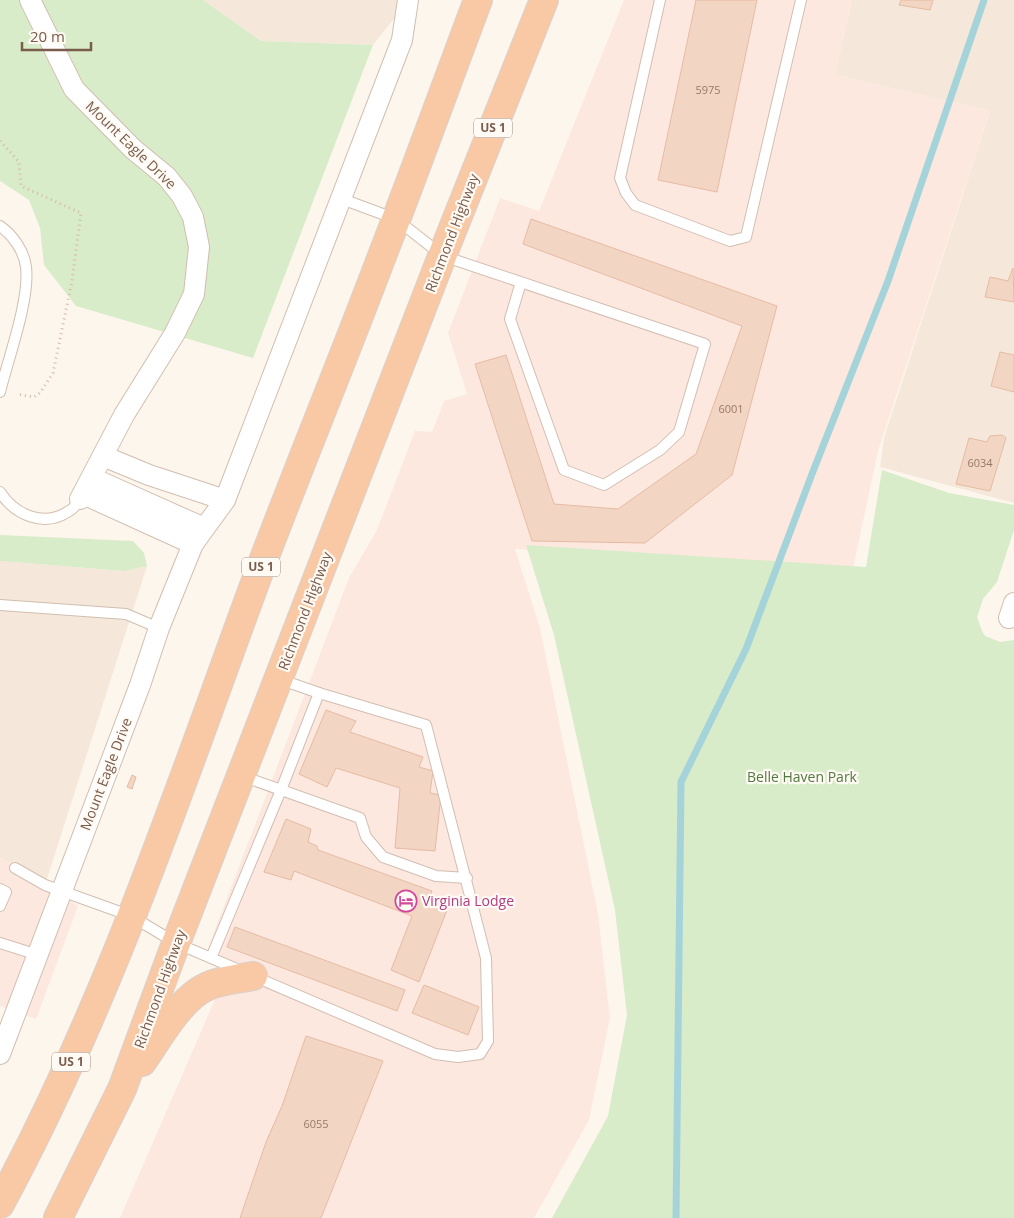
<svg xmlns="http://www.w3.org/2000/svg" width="1014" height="1218" font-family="'Open Sans',sans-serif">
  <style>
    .residential { fill: #f5e8da }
    .commercial { fill: #fde8e0 }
    .green { fill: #d8ecc9 }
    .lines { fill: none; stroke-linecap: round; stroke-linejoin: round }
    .stream { stroke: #a5d3da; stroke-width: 7 }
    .building { fill: #f3d5c3; stroke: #e6bba3 }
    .service-casing { stroke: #d1beb0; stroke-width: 12 }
    .minor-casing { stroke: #d1beb0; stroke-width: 22 }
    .trunk-casing { stroke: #dad1cd; stroke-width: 30 }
    .path { stroke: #d9b8a5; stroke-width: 3; stroke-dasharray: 1 4; stroke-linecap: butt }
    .service { stroke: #fff; stroke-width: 10 }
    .minor { stroke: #fff; stroke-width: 20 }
    .trunk { stroke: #f9c8a4; stroke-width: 28 }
    .labels { text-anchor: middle; stroke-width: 4.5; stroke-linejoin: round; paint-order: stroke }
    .number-label { font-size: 11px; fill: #987a6a }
    .shield { fill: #fffaf3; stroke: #a28b7f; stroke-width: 1 }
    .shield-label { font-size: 12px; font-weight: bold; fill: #7a5c4d }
    .street-label { font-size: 14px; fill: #7a5c4d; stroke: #fffaf3 }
    .park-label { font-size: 14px; fill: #537a41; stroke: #fffaf3 }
    .hotel-label { font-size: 14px; fill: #b23c85; stroke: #fffaf3; text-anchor: start }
  </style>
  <rect width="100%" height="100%" fill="#fdf6ec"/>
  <g class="residential">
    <polygon points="203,0 409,0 373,45 261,41"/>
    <polygon points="852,0 1014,0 1014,503 880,467 884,438 990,111 835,75"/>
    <polygon points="0,561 124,571 147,566 45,885 0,857"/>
  </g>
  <g class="commercial">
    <polygon points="624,0 852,0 835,75 990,111 878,451 852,573 515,549 540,628 598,914 610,1018 589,1120 534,1218 120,1218 230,965 205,956 349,578 377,530 415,431 432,432 444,401 467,394 448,333 500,198 539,211"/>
    <polygon points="0,857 78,906 36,1019 0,1006"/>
  </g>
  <g class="green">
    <polygon points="0,0 203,0 261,41 373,45 253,358 76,306 44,265 40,228 29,200 0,181"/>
    <polygon points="882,470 949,493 1014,505 1014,530 997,582 983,599 977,617 982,631 985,636 1000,642 1014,640 1014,1218 552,1218 608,1116 627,1015 615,910 554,635 526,545 866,567"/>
    <polygon points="0,535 133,541 144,553 147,566 124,571 0,561"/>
  </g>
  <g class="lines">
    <polyline class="stream" points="676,1218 681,782 746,649 812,474 888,281 984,0"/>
  </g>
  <g class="building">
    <polygon points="696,0 757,0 717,192 658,180"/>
    <polygon points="901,0 933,0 930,10 899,5"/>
    <polygon points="531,219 777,306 732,475 645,543 532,541 475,364 506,355 554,504 618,509 696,454 742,326 523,244"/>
    <polygon points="1013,268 1014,302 985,297 990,277 1008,281"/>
    <polygon points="1000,352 1014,355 1014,392 991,386"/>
    <polygon points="1002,435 1006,438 990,491 956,484 969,438 987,442 990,436"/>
    <polygon points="326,710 356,721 350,732 423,757 419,767 433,771 430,793 441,795 435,851 395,848 400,788 336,768 327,787 299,774"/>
    <polygon points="132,775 136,777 132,789 127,787"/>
    <polygon points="286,819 311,829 308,842 317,846 318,850 432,891 430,898 449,905 419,982 391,970 412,916 294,871 291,880 264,872"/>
    <polygon points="235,927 405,990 397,1011 227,947"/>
    <polygon points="424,985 479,1007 468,1035 412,1013"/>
    <polygon points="306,1036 383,1061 321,1218 240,1218 266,1142 282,1106"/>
  </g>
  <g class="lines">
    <g class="service-casing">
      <g id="service">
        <polyline points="660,0 620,178 626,193 635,205 730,241 746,237 801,0"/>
        <polyline points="342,199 396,219 443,256 705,344 679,432 660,450 604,485 564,470 510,319 521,282"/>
        <path d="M0 226C13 235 24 251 26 267 30 300 8 359 0 392"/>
        <path d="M0 492C15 515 44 528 69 511 74 509 77 503 80 499"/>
        <polyline points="0,605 126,614 159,628"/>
        <polyline points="279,679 319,693"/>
        <polyline points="242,776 360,818 366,837 383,857 436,876 467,878"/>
        <polyline points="15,868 45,885 131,916 176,943 435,1054 458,1057 480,1054 488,1041 486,958 426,725 319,693 281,790 211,958"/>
        <polyline points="0,889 6,892 0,906"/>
        <polyline points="0,943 38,955"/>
      </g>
    </g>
    <g class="minor-casing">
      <g id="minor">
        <polyline points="30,0 74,89 133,149 167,177 182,196 193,217 199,247 194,294 175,333 124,415 80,499"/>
        <polyline points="103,456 149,475 225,500"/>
        <polyline points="92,478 204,528"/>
        <polyline points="83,494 193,544"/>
        <polyline points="1009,618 1014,603"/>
        <polyline points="0,1054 140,685 159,628 193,544 225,500 402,40 408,0"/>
      </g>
    </g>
    <g class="trunk-casing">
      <g id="trunk">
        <path d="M142 1062C159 1038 180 998 208 986 222 980 239 979 253 976"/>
        <path d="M0 1204C109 1003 180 786 259 572 299 466 342 362 382 256 415 171 446 85 478 0"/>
        <polyline points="58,1218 122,1089 176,943 446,246 544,0"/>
      </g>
    </g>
    <polyline class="path" points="0,141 19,162 21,186 81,213 72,281 53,373 40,393 34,397 16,394"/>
    <use href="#service" class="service"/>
    <use href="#minor" class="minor"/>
    <use href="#trunk" class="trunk"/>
  </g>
  <defs>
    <g id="hotel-ring" transform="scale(1.125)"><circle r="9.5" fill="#fffaf3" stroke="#d1479c" stroke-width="1.5"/><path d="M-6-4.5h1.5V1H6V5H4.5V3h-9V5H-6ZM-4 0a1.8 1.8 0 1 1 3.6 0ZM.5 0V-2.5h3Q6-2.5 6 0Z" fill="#d1479c"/></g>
  </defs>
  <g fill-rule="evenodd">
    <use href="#hotel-ring" x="406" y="901"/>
  </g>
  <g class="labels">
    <g class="number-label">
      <text x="708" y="94">5975</text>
      <text x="731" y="413">6001</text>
      <text x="980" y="467">6034</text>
      <text x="316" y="1128">6055</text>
    </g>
    <g class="shield">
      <rect x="474" y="118.5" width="38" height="19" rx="4"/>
      <rect x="242" y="557.5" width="38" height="19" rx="4"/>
      <rect x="52" y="1052.5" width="38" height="19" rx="4"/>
    </g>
    <g class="shield-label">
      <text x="493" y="132">US 1</text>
      <text x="261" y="571">US 1</text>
      <text x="71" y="1066">US 1</text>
    </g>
    <g class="street-label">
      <text transform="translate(131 145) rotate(44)" y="5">Mount Eagle Drive</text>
      <text transform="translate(452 233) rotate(-69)" y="5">Richmond Highway</text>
      <text transform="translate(305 611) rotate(-69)" y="5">Richmond Highway</text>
      <text transform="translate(106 774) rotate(-69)" y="5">Mount Eagle Drive</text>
      <text transform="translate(160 989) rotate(-70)" y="5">Richmond Highway</text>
    </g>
    <g class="park-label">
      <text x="802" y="782">Belle Haven Park</text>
    </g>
    <g class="hotel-label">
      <text x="422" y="906">Virginia Lodge</text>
    </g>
  </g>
  <path d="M22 42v8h69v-8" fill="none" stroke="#7a5c4d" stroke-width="2.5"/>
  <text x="30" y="42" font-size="15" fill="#7a5c4d" stroke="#fffaf3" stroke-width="4" paint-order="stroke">20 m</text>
</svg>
